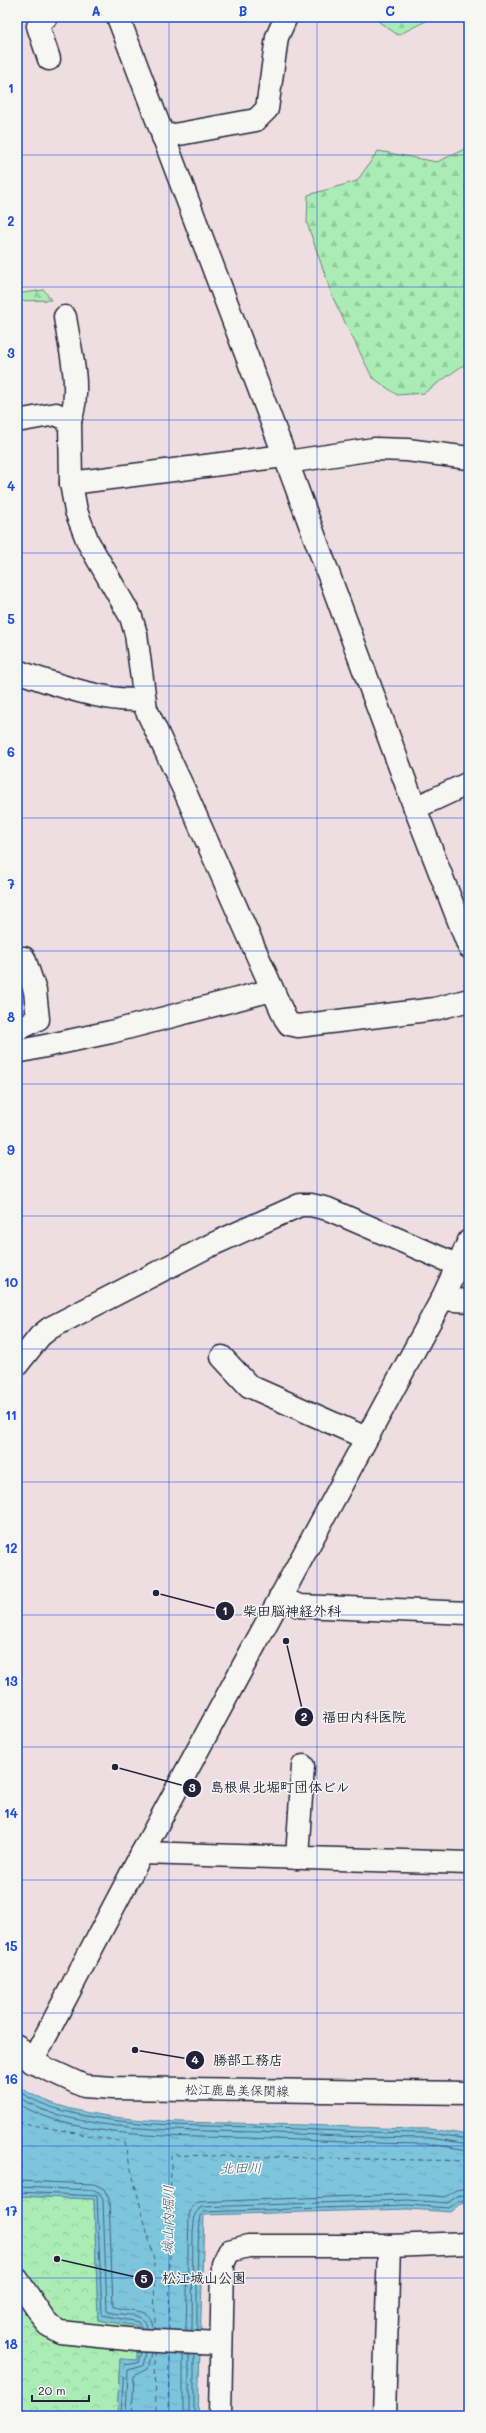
<svg xmlns="http://www.w3.org/2000/svg" width="486" height="2433" font-family="Mali,'Klee One',sans-serif">
  <style>
    .forest { fill: url(#forest-firs); stroke: #668778 }
    .park { fill: url(#park-crowns); stroke: #668778 }
    .water { fill: url(#water-ripples); stroke: #58849c }
    .lines { fill: none; stroke-linecap: round; stroke-linejoin: round }
    .shore { stroke: #46637b; stroke-width: 1 }
    .ferry { stroke: #425b73; stroke-width: 1; stroke-dasharray: 5 4; stroke-linecap: butt }
    .minor-casing { stroke: #22223b; stroke-width: 25 }
    .major-casing { stroke: #22223b; stroke-width: 25 }
    .minor { stroke: #f6f6f2; stroke-width: 22 }
    .major { stroke: #f6f6f2; stroke-width: 22 }
    .grid { fill: none; stroke: #1d4ed8; stroke-width: 1; stroke-opacity: 0.55 }
    .labels { text-anchor: middle; stroke-width: 3; stroke-linejoin: round; paint-order: stroke }
    .street-label { font-size: 13px; fill: #22223b; stroke: #f6f6f2 }
    .water-label { font-size: 14px; font-style: italic; fill: #425b73; stroke: #f6f6f2 }
    .leader { fill: none; stroke: #22223b; stroke-width: 1.5 }
    .callout-dot { fill: #22223b; stroke: #f6f6f2; stroke-width: 1.5 }
    .mark-label { font-size: 12px; text-anchor: middle; font-weight: bold; fill: #fff }
    .callout-label { font-size: 14px; text-anchor: middle; font-weight: bold; fill: #22223b; stroke: #f6f6f2; stroke-width: 3; stroke-linejoin: round; paint-order: stroke }
    .neatline { fill: none; stroke: #1d4ed8; stroke-width: 1.5 }
    .grid-label { font-size: 13px; text-anchor: middle; font-weight: bold; fill: #1d4ed8 }
  </style>
  <defs>
    <pattern id="forest-firs" width="22" height="20" patternUnits="userSpaceOnUse"><rect width="22" height="20" fill="#abecb4"/><path d="M5 1l3.5 6h-7zM16 11l3.5 6h-7z" fill="#93ca9c"/></pattern>
    <pattern id="park-crowns" width="20" height="18" patternUnits="userSpaceOnUse"><rect width="20" height="18" fill="#abecb4"/><path d="M2 6a3 3 0 1 1 6 0M12 15a3 3 0 1 1 6 0" fill="none" stroke="#93ca9c"/></pattern>
    <pattern id="water-ripples" width="26" height="14" patternUnits="userSpaceOnUse"><rect width="26" height="14" fill="#7cc5dc"/><path d="M2 4q2-2 4 0t4 0M15 11q2-2 4 0t4 0" fill="none" stroke="#6ba9be"/></pattern>
  </defs>
  <rect width="100%" height="100%" fill="#eedee1"/>
  <filter id="ink" filterUnits="userSpaceOnUse"><feTurbulence type="fractalNoise" baseFrequency=".025" numOctaves="2"/><feDisplacementMap in="SourceGraphic" scale="8" xChannelSelector="R" yChannelSelector="G"/><feConvolveMatrix kernelMatrix="1 2 1 2 8 2 1 2 1" color-interpolation-filters="sRGB"/></filter>
  <g filter="url(#ink)">
    <g class="forest">
      <polygon points="382,17 434,17 398,35 379,22"/>
      <polygon points="469,147 469,364 462,366 424,393 397,395 372,377 333,298 307,223 308,195 357,181 378,151 437,162"/>
      <polygon points="44,290 51,300 17,301 17,294"/>
    </g>
    <polygon class="park" points="17,2196 94,2199 98,2320 138,2326 137,2360 120,2359 117,2416 17,2416"/>
    <path class="water" d="M17 2085C74 2128 199 2121 269 2124 323 2125 377 2129 430 2129L469 2135V2203L461 2204 451 2212 408 2209 204 2215 198 2416H117L120 2359 137 2360 138 2326 98 2320 94 2199 17 2196Z"/>
    <g class="lines">
      <g class="shore">
        <path d="M17 2090C69 2129 192 2125 257 2127 315 2130 372 2133 430 2133L469 2139"/>
        <path d="M17 2096C68 2134 194 2130 257 2132 315 2135 372 2138 430 2138L469 2144"/>
        <path d="M17 2103C76 2140 180 2136 248 2138 308 2140 369 2144 429 2144L469 2150"/>
        <path d="M17 2181 94 2184 104 2189 109 2199 113 2306C127 2314 153 2304 153 2329"/>
        <path d="M17 2187 94 2190 100 2193 103 2200 107 2311C118 2317 146 2310 147 2328"/>
        <polyline points="17,2192 97,2196 102,2315 138,2322 142,2328"/>
        <polyline points="186,2330 189,2215 192,2207 198,2202 408,2194 445,2197 456,2190 469,2188"/>
        <polyline points="192,2331 193,2232 195,2214 201,2207 408,2200 447,2203 458,2196 469,2194"/>
        <path d="M197 2331C197 2315 196 2218 203 2212L408 2205 449 2208 460 2201 469 2199"/>
        <polyline points="121,2416 124,2365 138,2363 141,2352"/>
        <polyline points="126,2416 128,2370 143,2366 146,2352"/>
        <polyline points="132,2416 134,2376 148,2369 152,2353"/>
        <polyline points="183,2416 183,2354"/>
        <polyline points="189,2416 189,2355"/>
        <polyline points="194,2416 194,2355"/>
      </g>
      <g class="ferry">
        <polyline points="17,2122 124,2142 154,2259 155,2329"/>
        <polyline points="169,2331 171,2155 469,2161"/>
        <polyline points="155,2351 156,2416"/>
        <polyline points="168,2416 169,2352"/>
      </g>
      <g class="minor-casing">
        <g id="minor">
          <polyline points="46,17 43,18 38,26 49,59"/>
          <polyline points="118,17 287,462 415,808 469,947"/>
          <polyline points="163,137 256,120 267,109 277,37 286,17"/>
          <path d="M65 317C70 350 82 389 70 421"/>
          <polyline points="17,421 56,414 70,421 71,483 76,511 88,542 131,617 136,634 146,709 186,794 285,1018 289,1024 298,1026 435,1009 469,1000"/>
          <polyline points="287,462 374,449 407,450 469,458"/>
          <polyline points="71,483 284,456"/>
          <path d="M17 671C50 683 110 704 144 699"/>
          <polyline points="415,808 469,783"/>
          <polyline points="17,959 24,958 35,991 38,1019 17,1030"/>
          <polyline points="17,1052 111,1032 272,990"/>
          <polyline points="442,1299 469,1301"/>
          <polyline points="222,1357 249,1386 366,1438"/>
          <polyline points="17,1365 40,1336 50,1328 209,1246 300,1205 311,1205 328,1209 457,1265"/>
          <polyline points="280,1597 299,1606 469,1613"/>
          <polyline points="142,1853 469,1863"/>
          <polyline points="297,1858 303,1766"/>
          <polyline points="32,2062 142,1853 442,1299 469,1241"/>
          <polyline points="17,2279 48,2325 60,2332 137,2340 220,2344"/>
          <polyline points="220,2416 223,2264 229,2251 248,2246 389,2246 469,2243"/>
          <polyline points="384,2416 389,2246"/>
        </g>
      </g>
      <g class="major-casing">
        <polyline id="major" points="17,2046 32,2062 84,2086 113,2088 469,2093"/>
      </g>
      <use href="#minor" class="minor"/>
      <use href="#major" class="major"/>
    </g>
  </g>
  <path class="grid" d="M169 17V2416M317 17V2416M17 155H469M17 287H469M17 420H469M17 553H469M17 686H469M17 818H469M17 951H469M17 1084H469M17 1216H469M17 1349H469M17 1482H469M17 1615H469M17 1747H469M17 1880H469M17 2013H469M17 2146H469M17 2278H469"/>
  <g class="labels">
    <g class="street-label">
      <text transform="translate(237 2090) rotate(1)" y="5">松江鹿島美保関線</text>
    </g>
    <g class="water-label">
      <text transform="translate(241 2168) rotate(-1)" y="5">北田川</text>
      <text transform="translate(168 2220) rotate(-89)" y="5">城山内堀川</text>
    </g>
  </g>
  <path class="leader" d="M156 1593L225 1611M286 1641L304 1717M115 1767L192 1788M135 2050L195 2060M57 2259L144 2279"/>
  <g class="callout-dot">
    <circle cx="156" cy="1593" r="4"/>
    <circle cx="286" cy="1641" r="4"/>
    <circle cx="115" cy="1767" r="4"/>
    <circle cx="135" cy="2050" r="4"/>
    <circle cx="57" cy="2259" r="4"/>
    <circle cx="225" cy="1611" r="10"/>
    <circle cx="304" cy="1717" r="10"/>
    <circle cx="192" cy="1788" r="10"/>
    <circle cx="195" cy="2060" r="10"/>
    <circle cx="144" cy="2279" r="10"/>
  </g>
  <g class="mark-label">
    <text x="225" y="1615">1</text>
    <text x="304" y="1721">2</text>
    <text x="192" y="1792">3</text>
    <text x="195" y="2064">4</text>
    <text x="144" y="2283">5</text>
  </g>
  <g class="callout-label">
    <text x="292" y="1616">柴田脳神経外科</text>
    <text x="364" y="1722">福田内科医院</text>
    <text x="280" y="1792">島根県北堀町団体ビル</text>
    <text x="248" y="2065">勝部工務店</text>
    <text x="204" y="2283">松江城山公園</text>
  </g>
  <rect width="486" height="2433" fill="none" stroke="#f6f6f2" stroke-width="44"/>
  <path d="M32 2395v6h57v-6" fill="none" stroke="#22223b" stroke-width="2"/>
  <text x="38" y="2395" font-size="12" fill="#22223b" stroke="#f6f6f2" stroke-width="3" paint-order="stroke">20 m</text>
  <rect x="22" y="22" width="442" height="2389" class="neatline"/>
  <g class="grid-label">
    <text x="96" y="16">A</text>
    <text x="243" y="16">B</text>
    <text x="390" y="16">C</text>
    <text x="11" y="93">1</text>
    <text x="11" y="226">2</text>
    <text x="11" y="358">3</text>
    <text x="11" y="491">4</text>
    <text x="11" y="624">5</text>
    <text x="11" y="757">6</text>
    <text x="11" y="889">7</text>
    <text x="11" y="1022">8</text>
    <text x="11" y="1155">9</text>
    <text x="11" y="1287">10</text>
    <text x="11" y="1420">11</text>
    <text x="11" y="1553">12</text>
    <text x="11" y="1686">13</text>
    <text x="11" y="1818">14</text>
    <text x="11" y="1951">15</text>
    <text x="11" y="2084">16</text>
    <text x="11" y="2216">17</text>
    <text x="11" y="2349">18</text>
  </g>
</svg>
